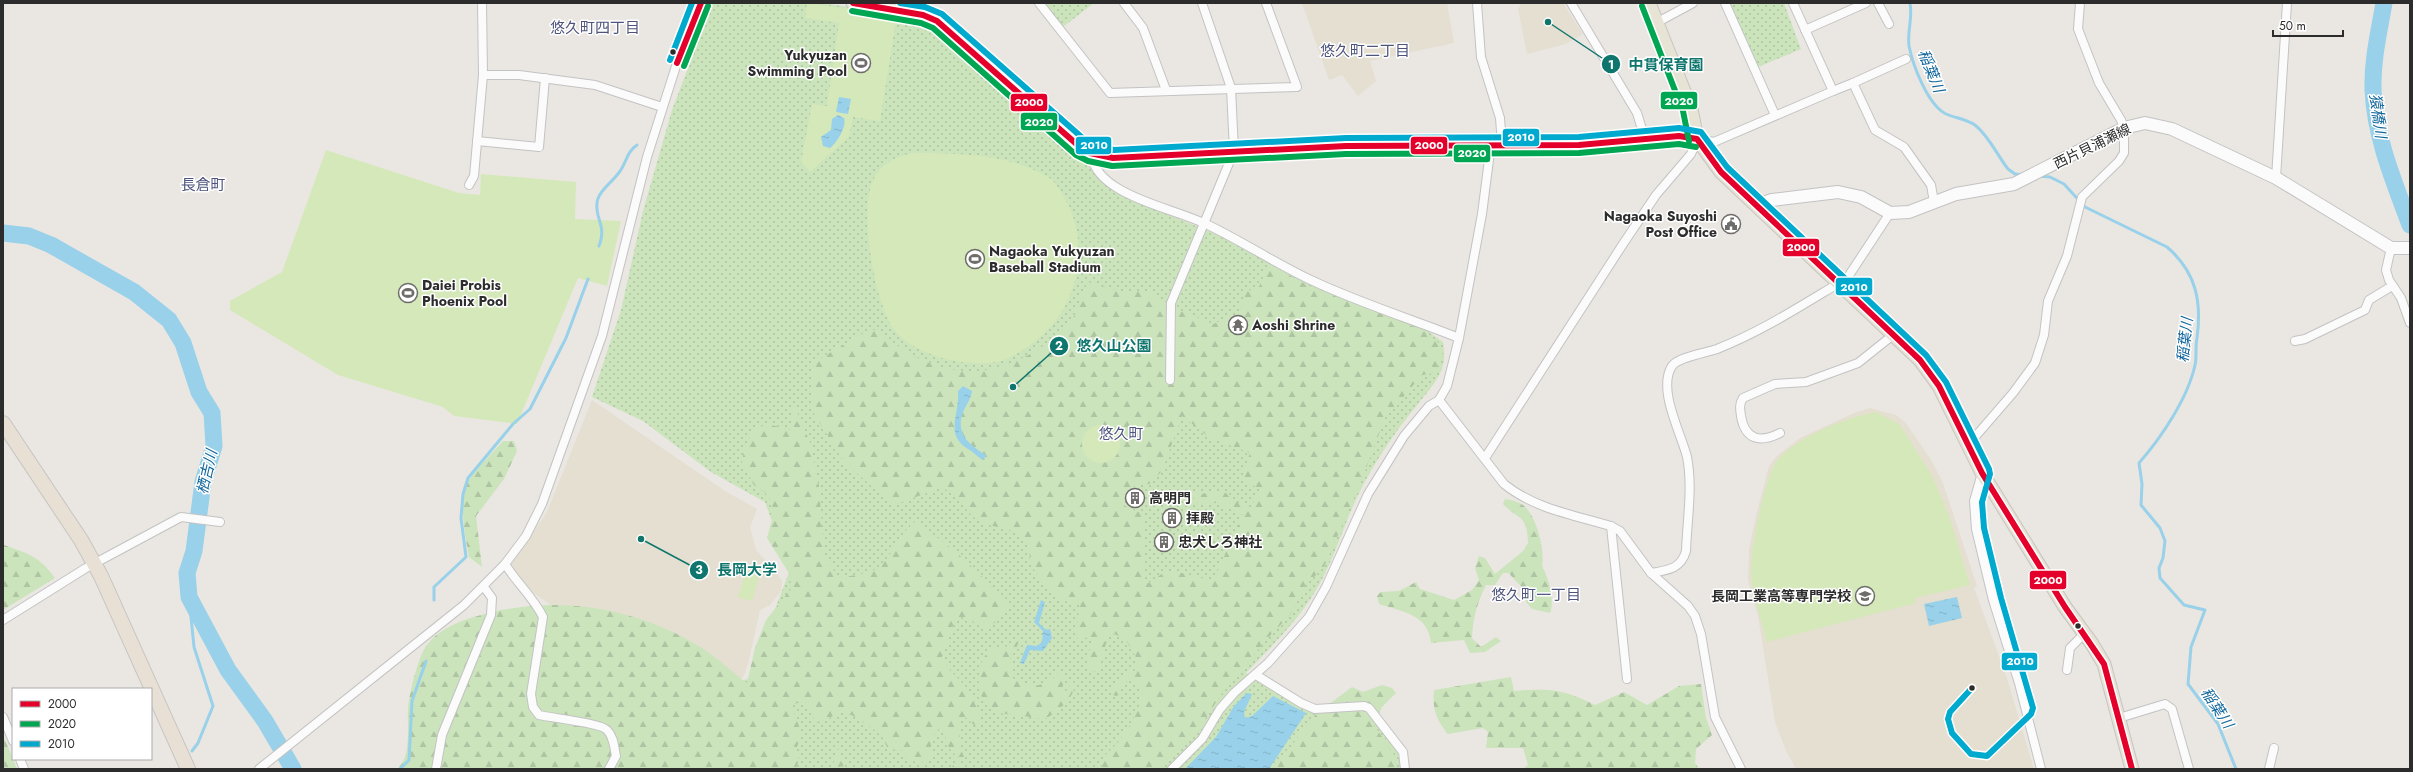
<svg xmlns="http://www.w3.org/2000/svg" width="2413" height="772" font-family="Jost,'Noto Sans JP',sans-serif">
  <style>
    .education { fill: #e4dfd1 }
    .grass { fill: url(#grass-dots) }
    .forest { fill: url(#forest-firs); fill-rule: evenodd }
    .pitch { fill: #d5e8ba }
    .water { fill: url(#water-ripples) }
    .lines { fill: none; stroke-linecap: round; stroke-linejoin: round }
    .stream { stroke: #98d1e9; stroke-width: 3 }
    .river { stroke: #98d1e9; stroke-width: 17 }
    .minor-casing { stroke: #c3c3c3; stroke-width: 10 }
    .secondary-casing { stroke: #c3c3c3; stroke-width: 14 }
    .primary-casing { stroke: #c6c4c2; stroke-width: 15 }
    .trunk-casing { stroke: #c6c4c2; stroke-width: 16 }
    .minor { stroke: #fcfbfb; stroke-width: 8 }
    .secondary { stroke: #fcfbfb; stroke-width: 12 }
    .primary { stroke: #e7e3d5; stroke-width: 13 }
    .trunk { stroke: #e8e0d4; stroke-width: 14 }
    .bus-1-casing { stroke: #fff; stroke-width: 9 }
    .bus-2-casing { stroke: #fff; stroke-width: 9 }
    .bus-3-casing { stroke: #fff; stroke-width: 9 }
    .bus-1 { stroke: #e4002b; stroke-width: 6 }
    .bus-2 { stroke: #00a651; stroke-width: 6 }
    .bus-3 { stroke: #00a9ce; stroke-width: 6 }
    .bus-dot { fill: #2c2c2c; stroke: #fff; stroke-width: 1.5 }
    .labels { text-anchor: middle; stroke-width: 3; stroke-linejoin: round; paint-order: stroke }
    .poi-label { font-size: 14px; font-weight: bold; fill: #2c2c2c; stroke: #fff; text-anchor: start }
    .street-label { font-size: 14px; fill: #2c2c2c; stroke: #fff }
    .neighbourhood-label { font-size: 15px; fill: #4d537c; stroke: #fff }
    .water-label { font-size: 15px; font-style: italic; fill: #10669c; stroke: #fff }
    .leader { fill: none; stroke: #0f766e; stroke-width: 1.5 }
    .callout-dot { fill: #0f766e; stroke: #fff; stroke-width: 1.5 }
    .mark-label { font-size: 12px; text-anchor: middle; font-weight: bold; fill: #fff }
    .callout-label { font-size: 15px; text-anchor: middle; font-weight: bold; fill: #0f766e; stroke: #fff; stroke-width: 3; stroke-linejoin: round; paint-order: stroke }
    .line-badge { stroke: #fff; stroke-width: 1.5 }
    .badge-label { font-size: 11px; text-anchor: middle; font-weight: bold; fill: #fff }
  </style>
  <defs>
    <pattern id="grass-dots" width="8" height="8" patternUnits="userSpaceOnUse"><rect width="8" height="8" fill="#cbe4bc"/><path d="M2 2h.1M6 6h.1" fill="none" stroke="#aec4a2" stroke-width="1.8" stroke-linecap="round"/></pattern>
    <pattern id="forest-firs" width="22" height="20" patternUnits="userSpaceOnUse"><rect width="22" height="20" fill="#cbe4bc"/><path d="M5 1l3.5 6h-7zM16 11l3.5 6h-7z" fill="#aec4a2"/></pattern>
    <pattern id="water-ripples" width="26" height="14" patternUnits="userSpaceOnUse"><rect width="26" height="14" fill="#98d1e9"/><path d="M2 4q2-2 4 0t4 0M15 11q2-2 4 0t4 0" fill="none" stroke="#83b4c8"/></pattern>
  </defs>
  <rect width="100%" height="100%" fill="#eae7e2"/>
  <g class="education">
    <polygon points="1302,3 1447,3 1454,43 1370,61 1376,81 1358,96 1342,75 1329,80"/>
    <polygon points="1521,3 1563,3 1583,34 1566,44 1527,54 1518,9"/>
    <polygon points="592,400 725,491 757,509 750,527 756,550 773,568 782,581 781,591 770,605 760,610 748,664 743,678 718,680 558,610 521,584 509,568 547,512"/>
    <polygon points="1870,408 1896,415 1905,422 1930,458 1943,483 1977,586 1974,588 2006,675 2034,769 1796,769 1786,751 1775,722 1758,616 1748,580 1749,549 1756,516 1769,466 1777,456 1800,438 1854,413"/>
  </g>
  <g class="grass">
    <path d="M713 3H821L903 15 921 19 937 28 1080 156 1102 182 1137 202 1211 232 1423 328 1443 342C1449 370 1434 384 1418 404 1393 434 1369 470 1353 506 1340 536 1331 567 1313 595 1295 624 1270 648 1246 673L1303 707 1373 716 1398 753 1401 769H515L708 688 748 679 790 570 765 502 711 472 643 421 592 397 621 310 643 211 672 110Z"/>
    <polygon points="1044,3 1094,3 1063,27"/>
    <polygon points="1729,3 1784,3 1801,49 1758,67"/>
  </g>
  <g class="forest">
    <path d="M1268 266H1273L1307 285 1422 330 1439 343 1443 356 1435 373 1422 375 1385 418 1360 484 1324 567 1306 585 1290 615 1266 640 1220 696 1193 738 1159 769H1104L1102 765 1104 756C1123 740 1135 721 1142 696L1138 687 1130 681 1122 683 1120 693 1117 696 1112 695 1111 691 1118 680 1124 674 1134 671 1137 666V659L1126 640 1115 634 1108 637 1098 670 1092 673 1087 670C1086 659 1089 650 1094 641L1090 637 1078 639 1076 633 1080 603C1075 603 1069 603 1065 601 1057 598 1033 571 1031 564 1029 557 1030 548 1027 543 1018 525 994 530 979 521 964 512 958 492 941 488L893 505 844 462 813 412 811 369 816 361 869 330H877C927 373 980 387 1038 349 1049 342 1070 326 1075 314 1079 305 1082 294 1085 285L1088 282 1120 291H1148L1178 310 1213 324 1238 314 1246 291 1258 289ZM1182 416 1209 437 1250 453 1241 480 1261 489 1250 508 1231 499 1226 493 1220 491 1200 494 1188 488 1186 490 1198 503H1217L1243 515 1213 581 1182 573 1166 571 1149 583 1144 581C1148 559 1141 537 1145 515L1125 506 1124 501 1134 486 1149 484 1162 471Z"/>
    <path d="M791 406 795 407 811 445 819 486 824 556 839 578C850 575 867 575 876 569 893 557 899 533 915 521L955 551 1011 604 988 630 962 617H956L942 657C947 671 961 679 969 691 975 701 979 712 981 723L978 728 965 717H961L959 745 964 757 957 769H951L958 757C947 748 945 742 945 729L941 727C931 736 929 743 932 757L920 764 906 758 905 752C899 748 891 751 887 747 885 744 885 740 883 738 876 729 851 713 841 711L821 723 815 721 805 702H799L792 706 802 735 796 749 799 760 796 769H397C414 754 405 722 409 700 411 687 416 669 421 656 430 632 458 621 481 615 556 594 636 607 702 648 718 658 732 672 747 683L755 648 766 620 791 589 790 575 767 538 773 516 772 501 764 492 754 485 742 463 744 449 754 429 768 424 790 430 793 423Z"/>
    <path d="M503 441H514L517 451 504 479 476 516 482 567 469 557C465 536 457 497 470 478 480 465 492 453 503 441Z"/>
    <path d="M1505 499C1511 500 1517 501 1523 505 1537 516 1545 550 1542 566 1549 579 1555 600 1550 613L1532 609 1526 602C1529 588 1516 584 1509 573H1503L1495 585H1486C1477 603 1473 618 1472 638L1481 647 1496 637 1501 641 1485 652 1470 653 1464 640 1431 643C1428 614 1403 612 1379 604L1377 596 1381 592 1399 591 1416 582 1420 589 1454 600 1472 590 1479 580 1475 568 1479 556 1485 558 1495 574 1523 551 1528 543C1527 513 1519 521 1503 504Z"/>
    <path d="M3 543 4 545C29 554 39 556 55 578L3 610Z"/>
    <path d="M1018 641 1019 642 1009 661 1013 668V678C1028 689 1047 688 1058 673H1062L1064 676 1062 691H1066L1073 681C1080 695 1054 715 1043 720 1027 714 1002 718 989 707 971 693 976 639 1009 647Z"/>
    <path d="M1511 677 1514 691C1550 688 1563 689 1595 705L1624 692 1647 705 1679 686 1701 684 1706 718 1712 735 1696 749 1695 763 1699 769H1523L1528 765 1523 748H1486L1488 732 1483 728 1448 734C1436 720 1432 708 1434 690Z"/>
    <polygon points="1382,685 1392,688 1396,693 1382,707 1374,725 1394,755 1396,769 1273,769 1317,713 1352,687 1363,692"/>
    <polygon points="3,735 17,769 3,769"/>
    <polygon points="836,749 839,750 840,759 845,761 844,766 833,768"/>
  </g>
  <g class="pitch">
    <polygon points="807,3 897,15 880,121 853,117 849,137 810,172 801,162 812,104 827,106 839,23 805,18"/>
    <polygon points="326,150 459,193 480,195 481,174 576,182 575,219 621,221 607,286 578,278 517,424 454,416 443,407 338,375 230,310 230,301 282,272"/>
    <path d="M914 153C957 153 1014 154 1051 179 1055 181 1065 199 1068 204 1091 253 1076 311 1033 343 1023 351 1009 359 997 362 966 367 919 357 897 333 874 308 859 211 873 180 882 163 896 156 914 153Z"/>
    <path d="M1876 412 1900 425 1932 476 1949 516 1970 585 1915 598 1916 603 1767 642C1762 622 1751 590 1751 571 1751 549 1765 471 1780 457 1804 434 1843 419 1876 412Z"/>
    <circle cx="1101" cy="444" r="19"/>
    <polygon points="747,566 761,569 752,601 738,597"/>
  </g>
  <g class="water">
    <polygon points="839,97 851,99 848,114 836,112"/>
    <path d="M838 115 844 118C847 126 837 143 830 148L823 146 821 137 831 130 832 119Z"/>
    <path d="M963 386 972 391C971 399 966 405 963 412 955 433 969 445 986 455L984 460C978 458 974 452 968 449 944 434 960 415 958 391Z"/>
    <polygon points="1957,597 1962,618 1929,626 1924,604"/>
    <polygon points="1041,600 1045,602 1039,623 1046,630 1050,629 1052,638 1043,651 1030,650 1024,664 1020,663 1027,645 1037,646 1042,642 1043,631 1034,622"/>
    <polygon points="1247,693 1252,694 1244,712 1245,718 1252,716 1273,696 1306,713 1269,769 1185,769 1216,737 1234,706"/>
  </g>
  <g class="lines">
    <g class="stream">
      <path d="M1910 3C1913 17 1907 31 1909 46 1913 66 1928 105 1946 114 1955 118 1966 119 1975 125 1989 136 1997 155 2008 169L2015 174 2023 175"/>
      <path d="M2038 176 2050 177 2064 184 2085 207 2167 247C2196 272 2202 301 2197 338 2195 347 2197 357 2195 365 2188 398 2161 438 2139 463L2142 484 2141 505 2160 528 2165 541 2163 558 2159 568 2160 578 2184 605 2205 610 2191 647 2188 684 2218 724 2236 769"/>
      <path d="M599 246C607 225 595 220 597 203 598 190 616 180 622 168 627 159 628 151 637 145"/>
      <polyline points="189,597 194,647 213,706 198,743 192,751"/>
      <polyline points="434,600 434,587 466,557 461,518 463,494 468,478 513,424 530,409 566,338 588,279"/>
      <polyline points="400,769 409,760 412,701 426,661"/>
    </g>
    <g class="river">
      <path d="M2384 3C2379 32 2372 61 2373 90 2375 137 2394 182 2410 225"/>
      <polyline points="3,233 29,236 51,245 134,292 169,320 183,343 199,392 212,413 214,446 203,482 194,551 187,573 189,597 228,670 265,721 293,769"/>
    </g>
    <g class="minor-casing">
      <g id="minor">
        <polyline points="1039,3 1110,93 1297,87 1266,3"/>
        <polyline points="1124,3 1143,28 1166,90"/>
        <polyline points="1477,3 1481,57 1500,118 1502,144"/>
        <polyline points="1571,3 1637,113 1645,139"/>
        <polyline points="1725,3 1775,115"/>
        <polyline points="1878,3 1889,24"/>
        <polyline points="1656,23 1693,3"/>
        <polyline points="1805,30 1866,3"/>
        <polyline points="483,75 519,75 595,85 662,107"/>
        <polyline points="1853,83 1906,59"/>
        <polyline points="1833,91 1853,83 1875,130 1904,147 1931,185 1934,202"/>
        <polyline points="477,141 539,147 545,78"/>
        <path d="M1090 153C1094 170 1104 180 1119 189 1146 205 1178 211 1206 224 1242 241 1276 264 1313 281 1360 303 1411 319 1459 338"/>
        <polyline points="2276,178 2287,3"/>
        <polyline points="469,185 474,176 483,75 482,3"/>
        <polyline points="2391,248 2386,270 2389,280 2401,298 2410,323"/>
        <polyline points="2295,341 2305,339 2365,310 2369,300 2392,286"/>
        <polyline points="1170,380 1171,303 1234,151 1231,88 1202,3"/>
        <path d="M1439 400 1504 484C1535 509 1574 515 1611 526L1620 531 1651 573 1688 606 1695 616 1701 634 1715 717 1741 769"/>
        <path d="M1780 433C1760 443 1745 440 1741 416 1740 409 1739 404 1743 398L1775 384 1806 382 1858 363 1893 335"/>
        <polyline points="1968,445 2013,393 2035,363 2044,335 2048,301 2067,256 2082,197 2119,161 2124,153 2124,128 2121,120 2099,83 2078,29 2080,3"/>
        <polyline points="1485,458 1623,244 1656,195 1691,154 1697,139 1714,142 1833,91 1793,3"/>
        <polyline points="1982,473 1974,501 1976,529 1993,600 2019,683 2041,769"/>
        <polyline points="1611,526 1627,679"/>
        <path d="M505 564C516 582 533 597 543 617L531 694 533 707 539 715C552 718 601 723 607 730 614 737 614 747 616 756L609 769"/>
        <path d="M1651 573C1668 570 1681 569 1686 551 1687 521 1693 487 1687 457 1681 433 1657 389 1672 366 1678 357 1706 353 1717 349 1758 333 1796 309 1834 286H1842L1890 213"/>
        <polyline points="3,620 86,568 181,517 220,522"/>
        <polyline points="2067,670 2070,648 2085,633"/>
        <polyline points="1256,675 1301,703 1315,709 1364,706 1369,708 1403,752 1405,769"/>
        <polyline points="3,717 13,741"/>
        <polyline points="2119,718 2165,704 2172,709 2189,769"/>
        <polyline points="20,759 24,769"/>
        <polyline points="259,769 464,605 505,564 526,536 542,504 602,336 647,157 677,63 701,3"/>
        <polyline points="436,769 442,735 491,615 492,598 484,587"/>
        <polyline points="1172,769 1202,739 1220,709 1234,693 1268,663 1309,617 1326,587 1368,494 1404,436 1429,406 1439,400 1447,386 1459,338 1482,214 1491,144"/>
        <polyline points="2269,769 2274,748"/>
      </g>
    </g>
    <g class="secondary-casing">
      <polyline id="secondary" points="1757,205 1772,200 1838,192 1861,197 1890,213 1909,212 1956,194 2014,184 2124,128 2145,123 2172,129 2276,178 2391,248 2410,248"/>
    </g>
    <g class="primary-casing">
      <g id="primary">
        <polyline points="853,3 923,15 937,21 1081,148 1090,153 1113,158 1346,146 1579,145 1679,136 1697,139 1721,172 1920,360 1939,386 1982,473 2065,607 2092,644 2104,664 2132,769"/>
        <polyline points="1649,3 1691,109 1697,139"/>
      </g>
    </g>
    <g class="trunk-casing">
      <polyline id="trunk" points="3,423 81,540 101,576 188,769"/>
    </g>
    <use href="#minor" class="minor"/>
    <use href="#secondary" class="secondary"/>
    <use href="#primary" class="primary"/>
    <use href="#trunk" class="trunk"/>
    <g class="bus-1-casing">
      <g id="bus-1">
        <polyline points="853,3 923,15 937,21 1081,148 1090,153 1113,158 1346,146 1579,145 1679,136 1697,139 1721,172 1920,360 1939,386 1982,473 2065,607 2104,664 2132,769"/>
        <polyline points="677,63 701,3"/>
      </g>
    </g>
    <g class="bus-2-casing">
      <g id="bus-2">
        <polyline points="1642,6 1683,111 1689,141"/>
        <polyline points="852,11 921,23 933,28 1076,155 1088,161 1112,166 1346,154 1579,153 1679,144 1696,147"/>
        <polyline points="684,66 708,6"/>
      </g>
    </g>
    <g class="bus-3-casing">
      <g id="bus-3">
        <polyline points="900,3 925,7 942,14 1086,141 1093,145 1114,150 1346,138 1579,137 1679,128 1701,132 1727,167 1926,355 1946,382 1989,469 1990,474 1982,502 1984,528 2001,598 2033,708 2031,714 1987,756 1971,754 1952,733 1948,719 1950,712 1972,688"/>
        <polyline points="670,60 692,3"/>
      </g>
    </g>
    <use href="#bus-1" class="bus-1"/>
    <use href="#bus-2" class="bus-2"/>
    <use href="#bus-3" class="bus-3"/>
  </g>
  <defs>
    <g id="stadium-ring" transform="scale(1)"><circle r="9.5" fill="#fff" stroke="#6e6d6c" stroke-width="1.5"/><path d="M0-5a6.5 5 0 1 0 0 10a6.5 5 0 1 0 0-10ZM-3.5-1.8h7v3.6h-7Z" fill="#6e6d6c"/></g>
    <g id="civic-ring" transform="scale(1)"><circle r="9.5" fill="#fff" stroke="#6e6d6c" stroke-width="1.5"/><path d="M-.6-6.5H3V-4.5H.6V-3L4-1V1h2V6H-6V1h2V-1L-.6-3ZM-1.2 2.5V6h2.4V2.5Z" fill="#6e6d6c"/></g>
    <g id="temple-ring" transform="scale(1)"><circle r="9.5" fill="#fff" stroke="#6e6d6c" stroke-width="1.5"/><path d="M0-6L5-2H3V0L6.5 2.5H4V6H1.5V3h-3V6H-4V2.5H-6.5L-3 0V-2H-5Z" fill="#6e6d6c"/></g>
    <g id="building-ring" transform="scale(1)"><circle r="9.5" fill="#fff" stroke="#6e6d6c" stroke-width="1.5"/><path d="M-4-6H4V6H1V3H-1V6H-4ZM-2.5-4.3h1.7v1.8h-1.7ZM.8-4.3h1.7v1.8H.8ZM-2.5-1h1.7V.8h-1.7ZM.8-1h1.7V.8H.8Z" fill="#6e6d6c"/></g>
    <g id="university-ring" transform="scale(1)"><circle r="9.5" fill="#fff" stroke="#6e6d6c" stroke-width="1.5"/><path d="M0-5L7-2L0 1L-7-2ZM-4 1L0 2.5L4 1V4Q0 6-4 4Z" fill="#6e6d6c"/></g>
  </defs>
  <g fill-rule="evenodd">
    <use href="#stadium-ring" x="861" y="63"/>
    <use href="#civic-ring" x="1731" y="224"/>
    <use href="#stadium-ring" x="975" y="259"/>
    <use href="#stadium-ring" x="408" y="293"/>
    <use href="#temple-ring" x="1238" y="325"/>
    <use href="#building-ring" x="1135" y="498"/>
    <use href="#building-ring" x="1172" y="518"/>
    <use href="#building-ring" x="1164" y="542"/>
    <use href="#university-ring" x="1865" y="596"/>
  </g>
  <g class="bus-dot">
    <circle cx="673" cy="52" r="3.5"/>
    <circle cx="2078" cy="626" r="3.5"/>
    <circle cx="1972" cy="688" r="3.5"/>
  </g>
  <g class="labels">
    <g class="poi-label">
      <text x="847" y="60" text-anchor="end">Yukyuzan<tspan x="847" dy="16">Swimming Pool</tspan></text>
      <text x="1717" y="221" text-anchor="end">Nagaoka Suyoshi<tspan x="1717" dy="16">Post Office</tspan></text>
      <text x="989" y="256">Nagaoka Yukyuzan<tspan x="989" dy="16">Baseball Stadium</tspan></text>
      <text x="422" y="290">Daiei Probis<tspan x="422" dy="16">Phoenix Pool</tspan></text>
      <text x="1252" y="330">Aoshi Shrine</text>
      <text x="1149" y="503">高明門</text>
      <text x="1186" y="523">拝殿</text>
      <text x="1178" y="547">忠犬しろ神社</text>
      <text x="1851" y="601" text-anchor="end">長岡工業高等専門学校</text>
    </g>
    <g class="street-label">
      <text transform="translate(2092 146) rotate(-26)" y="5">西片貝浦瀬線</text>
    </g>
    <g class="neighbourhood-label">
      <text x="595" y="33">悠久町四丁目</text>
      <text x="1365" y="56">悠久町二丁目</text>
      <text x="203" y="190">長倉町</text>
      <text x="1121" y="439">悠久町</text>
      <text x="1536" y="600">悠久町一丁目</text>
    </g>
    <g class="water-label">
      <text transform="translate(1931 71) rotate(68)" y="5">稲葉川</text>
      <text transform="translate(2378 116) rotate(82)" y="5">猿橋川</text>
      <text transform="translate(2185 340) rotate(-84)" y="5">稲葉川</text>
      <text transform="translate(207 472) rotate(-77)" y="5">栖吉川</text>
      <text transform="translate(2217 708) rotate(57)" y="5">稲葉川</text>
    </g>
  </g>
  <path class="leader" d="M1548 22L1611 64M1013 387L1059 346M641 539L699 570"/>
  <g class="callout-dot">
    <circle cx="1548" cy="22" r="4"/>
    <circle cx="1013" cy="387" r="4"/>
    <circle cx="641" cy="539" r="4"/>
    <circle cx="1611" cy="64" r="10"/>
    <circle cx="1059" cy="346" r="10"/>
    <circle cx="699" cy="570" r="10"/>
  </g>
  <g class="mark-label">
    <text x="1611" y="69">1</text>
    <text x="1059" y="350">2</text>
    <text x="699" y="574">3</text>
  </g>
  <g class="callout-label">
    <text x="1666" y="70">中貫保育園</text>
    <text x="1114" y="351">悠久山公園</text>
    <text x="747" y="575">長岡大学</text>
  </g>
  <g class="line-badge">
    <rect x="1660" y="91" width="38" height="19" rx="4" fill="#00a651"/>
    <rect x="1010" y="93" width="38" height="19" rx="4" fill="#e4002b"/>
    <rect x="1020" y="112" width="38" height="19" rx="4" fill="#00a651"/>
    <rect x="1502" y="128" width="38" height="19" rx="4" fill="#00a9ce"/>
    <rect x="1075" y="136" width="37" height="19" rx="4" fill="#00a9ce"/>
    <rect x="1410" y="136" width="38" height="19" rx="4" fill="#e4002b"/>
    <rect x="1453" y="144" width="38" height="19" rx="4" fill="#00a651"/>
    <rect x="1782" y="238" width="38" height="19" rx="4" fill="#e4002b"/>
    <rect x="1835" y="277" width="38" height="19" rx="4" fill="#00a9ce"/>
    <rect x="2029" y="570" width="38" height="20" rx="4" fill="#e4002b"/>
    <rect x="2001" y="652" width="37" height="19" rx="4" fill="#00a9ce"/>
  </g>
  <g class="badge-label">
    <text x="1679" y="105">2020</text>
    <text x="1029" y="106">2000</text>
    <text x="1039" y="126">2020</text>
    <text x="1521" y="141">2010</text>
    <text x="1094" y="149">2010</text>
    <text x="1429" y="149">2000</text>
    <text x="1472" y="157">2020</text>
    <text x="1801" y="251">2000</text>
    <text x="1854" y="291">2010</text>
    <text x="2048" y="584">2000</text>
    <text x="2020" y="665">2010</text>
  </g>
  <rect width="2413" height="772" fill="none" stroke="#2c2c2c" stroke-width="8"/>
  <rect x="12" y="688" width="140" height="72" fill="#ffffff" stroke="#ababab"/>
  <rect x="20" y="701" width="20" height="6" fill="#e4002b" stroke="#ababab"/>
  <text x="48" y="708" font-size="12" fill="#2c2c2c">2000</text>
  <rect x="20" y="721" width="20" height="6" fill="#00a651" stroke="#ababab"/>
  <text x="48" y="728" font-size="12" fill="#2c2c2c">2020</text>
  <rect x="20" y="741" width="20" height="6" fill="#00a9ce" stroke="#ababab"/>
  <text x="48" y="748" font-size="12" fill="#2c2c2c">2010</text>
  <path d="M2273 30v6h70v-6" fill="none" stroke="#2c2c2c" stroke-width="2"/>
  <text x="2279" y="30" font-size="12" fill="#2c2c2c" stroke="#ffffff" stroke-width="3" paint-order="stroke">50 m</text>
</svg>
